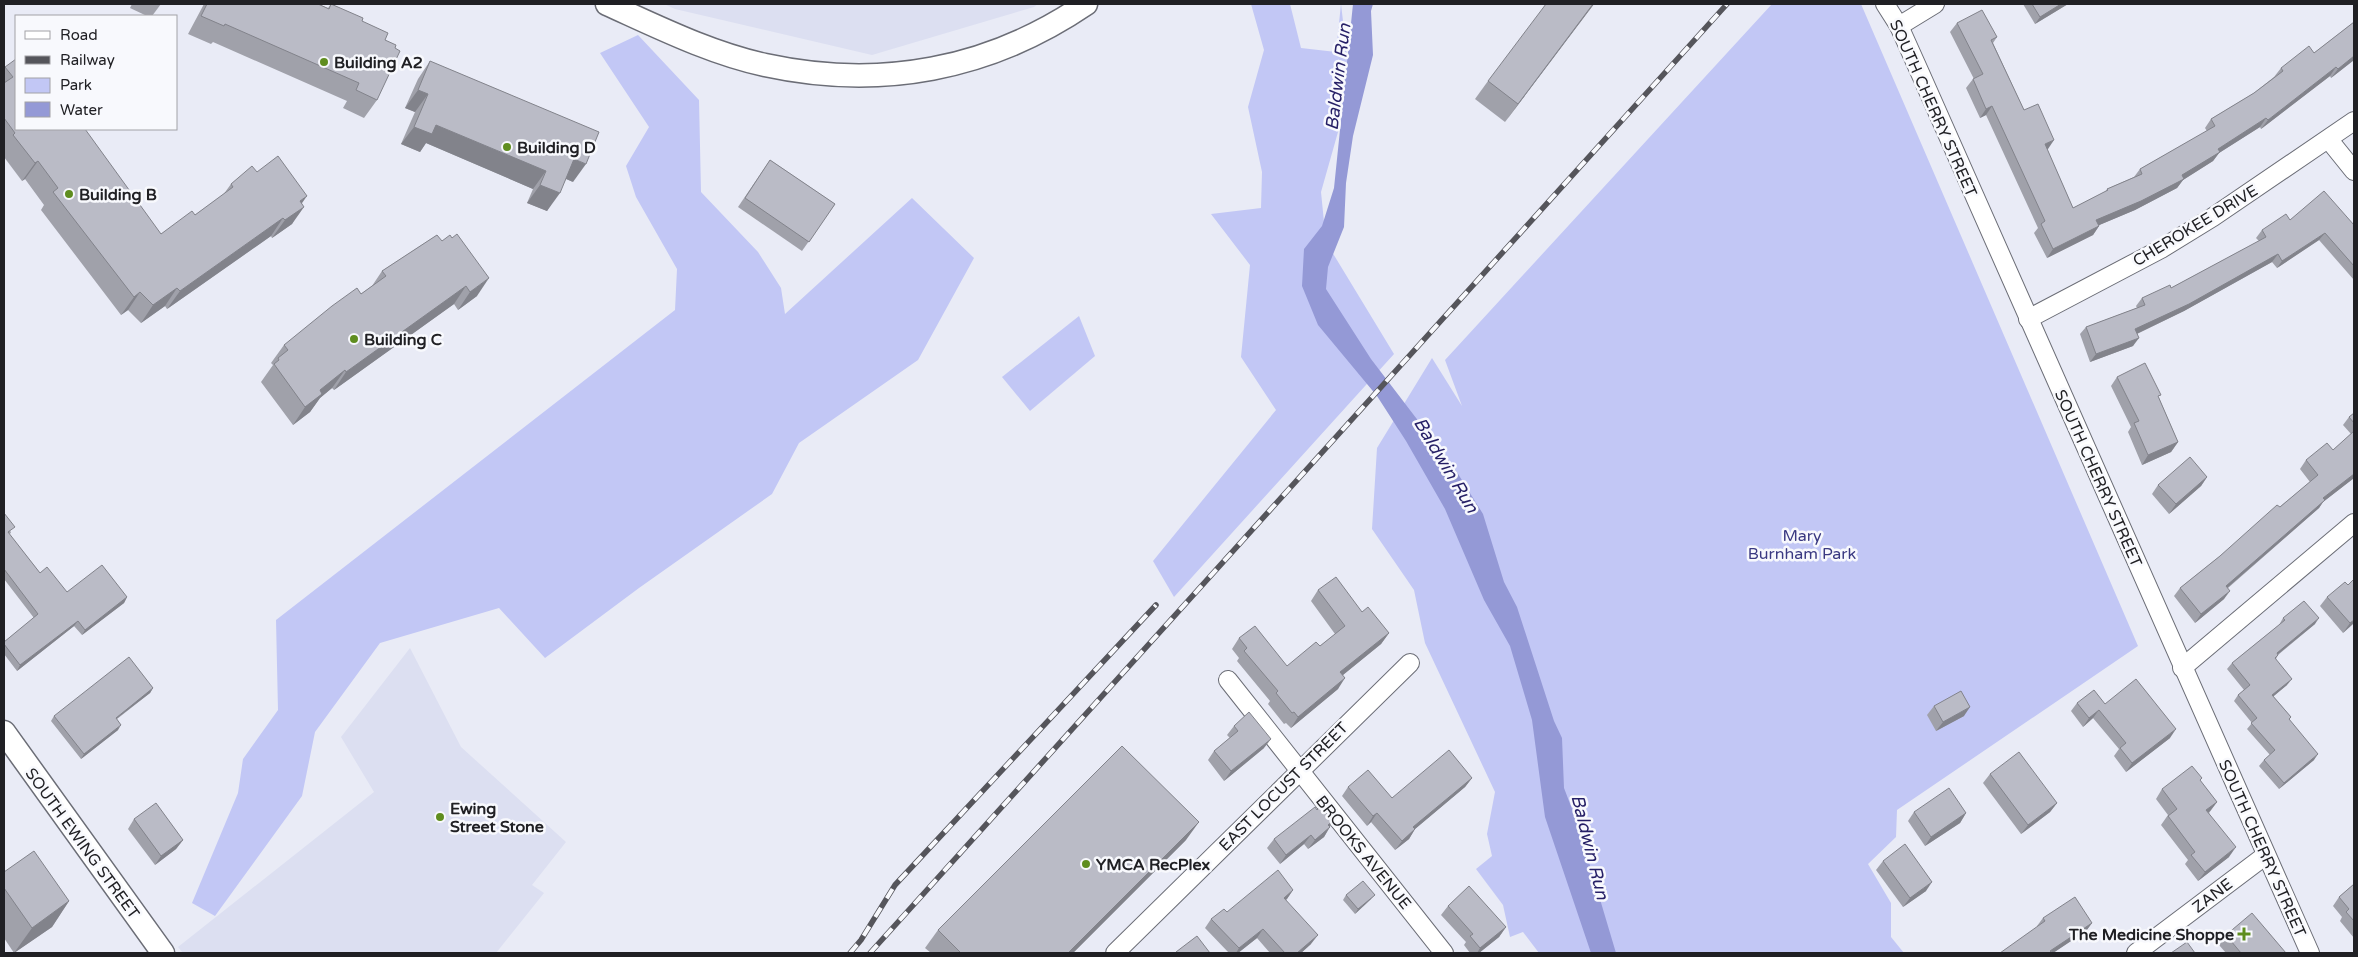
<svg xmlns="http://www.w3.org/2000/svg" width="2358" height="957" font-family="'Varela Round',sans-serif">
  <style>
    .built { fill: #dcdff1 }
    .green { fill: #c2c7f5 }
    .water { fill: #9499d6 }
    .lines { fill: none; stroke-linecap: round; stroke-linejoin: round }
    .minor-casing { stroke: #6b6d76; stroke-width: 20 }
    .tertiary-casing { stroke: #6b6d76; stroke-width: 25 }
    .minor { stroke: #fff; stroke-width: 18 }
    .tertiary { stroke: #fff; stroke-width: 22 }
    .rail-casing { stroke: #55555b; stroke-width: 5.5 }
    .rail { stroke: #f8f9fd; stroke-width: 4; stroke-dasharray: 11; stroke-linecap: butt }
    .wall { fill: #a0a1aa }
    .shaded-wall { fill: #82838b }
    .building { fill: #babbc6; stroke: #82838b }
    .poi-dot { fill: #5f8d1f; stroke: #f8f9fd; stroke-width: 2 }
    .labels { text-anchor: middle; stroke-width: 5; stroke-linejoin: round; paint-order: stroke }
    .poi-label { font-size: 16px; font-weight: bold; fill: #202024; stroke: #f8f9fd; text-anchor: start }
    .street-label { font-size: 16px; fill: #202024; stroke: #f8f9fd }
    .park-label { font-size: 16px; fill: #3a3982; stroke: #f8f9fd }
    .water-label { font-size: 18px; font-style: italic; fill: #251f66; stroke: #f8f9fd }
  </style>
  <rect width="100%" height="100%" fill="#e9ebf6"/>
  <g class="built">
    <polygon points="664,4 1038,4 1034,7 872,55 675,9"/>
    <polygon points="410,648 461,747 566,842 532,885 544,893 496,953 183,953 178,947 374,792 341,737"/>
  </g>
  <g class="green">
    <polygon points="1251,4 1290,4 1301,48 1336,52 1341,4 1349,72 1338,132 1321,192 1326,242 1394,354 1174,597 1153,561 1276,410 1241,357 1250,265 1211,214 1261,208 1262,172 1248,107 1264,50"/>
    <polygon points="1772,4 1861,4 2138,646 1897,810 1896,837 1868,864 1891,903 1891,937 1904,953 1539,953 1523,932 1510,937 1503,905 1476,869 1492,856 1487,834 1495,792 1425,643 1414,590 1372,529 1377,448 1432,358 1462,406 1445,360"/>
    <polygon points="638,35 699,100 701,192 758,252 781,288 785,314 912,198 974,258 918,360 799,443 772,494 639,588 545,658 499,608 380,643 315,732 302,796 215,916 192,903 238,793 243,759 278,710 276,620 675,310 677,269 636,197 626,166 649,127 600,53"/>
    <polygon points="1079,316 1095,356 1030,411 1002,377"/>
  </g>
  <polygon class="water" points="1353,4 1373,4 1371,11 1373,55 1353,136 1346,183 1344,227 1328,267 1326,289 1371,359 1455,469 1483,514 1504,582 1517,607 1554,721 1562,738 1564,788 1577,822 1616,953 1591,953 1545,817 1532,720 1510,646 1484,600 1445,509 1406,441 1377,396 1318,325 1302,286 1304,249 1322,226 1334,188"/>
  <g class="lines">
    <g class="minor-casing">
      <g id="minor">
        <polyline points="1885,4 1899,26 1921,75 2310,953"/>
        <polyline points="1899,26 1935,4"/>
        <polyline points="2329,140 2354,171"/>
        <polyline points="2028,319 2161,249 2213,217 2354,121"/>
        <polyline points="2182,668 2354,523"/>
        <polyline points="1228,680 1444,953"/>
        <polyline points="1115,953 1410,663"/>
        <polyline points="2136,953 2266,855"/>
      </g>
    </g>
    <g class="tertiary-casing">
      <g id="tertiary">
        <path d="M607 4C658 27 710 53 765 65 880 90 989 70 1086 4"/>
        <polyline points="4,732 163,953"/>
      </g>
    </g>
    <use href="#minor" class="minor"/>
    <use href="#tertiary" class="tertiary"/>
    <g class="rail-casing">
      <g id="rail">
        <polyline points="850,953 861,940 895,885 1156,605"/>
        <polyline points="870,953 1727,4"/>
      </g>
    </g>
    <use href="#rail" class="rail"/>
  </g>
  <g class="wall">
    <polygon points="132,4 161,4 152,16 147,16 130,8"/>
    <polygon points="204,4 318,4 328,8 331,4 362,21 385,40 377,100 364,118 343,108 347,101 213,42 211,44 188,34"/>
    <polygon points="1594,4 1505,122 1475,99 1488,81"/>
    <polygon points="2023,4 2068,4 2035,24"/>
    <polygon points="2354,22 2354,60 2331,78 2330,76 2261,129 2260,127 2219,153 2213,161 2183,180 2177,188 2135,210 2099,225 2099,226 2093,235 2047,258 2034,233 2038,228 1986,115 1980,118 1966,88 1973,79 1974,79 1950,32 1957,23 1997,37 1993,43 2024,110 2048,149 2047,149 2073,208 2105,192 2107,189 2134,177 2140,169 2207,131 2205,128 2211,119 2254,93 2274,77 2281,68 2314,53"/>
    <polygon points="430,61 573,182 566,179 547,211 527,203 533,189 426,143 420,152 401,144 415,112 405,108 418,79"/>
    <polygon points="5,67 161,234 195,215 223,195 231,184 257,172 302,203 292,224 272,238 271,236 167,309 165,306 141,323 128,310 121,315 41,210 44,205 25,179 22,181 4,157 4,70"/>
    <polygon points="770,160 835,204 802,251 738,207"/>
    <polygon points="2290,220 2354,225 2354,280 2319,240 2277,268 2272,262 2184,311 2137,334 2133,346 2090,362 2080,334 2086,327 2137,308 2136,306 2142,298 2171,288 2259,241 2256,238 2262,230"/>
    <polygon points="437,235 477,296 458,310 454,304 334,390 332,388 320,398 310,412 293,425 261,382 273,365 271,363 284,345 361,294 372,286 382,271"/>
    <polygon points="2117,377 2159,398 2178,442 2171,452 2142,465 2128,432 2131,427 2111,386"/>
    <polygon points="2354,413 2354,478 2323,502 2319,508 2228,588 2224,599 2195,623 2174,596 2180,588 2220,556 2310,482 2300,469 2306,460 2333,450 2351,434 2343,425 2349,417"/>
    <polygon points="2207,477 2201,486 2169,514 2152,494 2158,485"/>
    <polygon points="4,513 11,533 9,534 40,573 67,592 127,597 124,603 82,635 74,626 17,671 4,654 4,642 34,618 4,579"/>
    <polygon points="1318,590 1362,612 1389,633 1381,644 1343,675 1338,689 1291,728 1286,723 1284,724 1268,704 1270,701 1237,661 1239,658 1232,649 1239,638 1287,666 1320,646 1335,634 1311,601"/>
    <polygon points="2327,597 2354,623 2343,633 2320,606"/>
    <polygon points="2283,618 2315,624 2278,655 2276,659 2287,685 2273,696 2291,717 2289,720 2314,760 2279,789 2259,766 2264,760 2270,755 2247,729 2252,723 2234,701 2238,695 2244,690 2227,669 2232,663 2279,625"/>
    <polygon points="153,688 150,693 117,719 118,730 81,759 51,721 54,716"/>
    <polygon points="2077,703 2105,704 2170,738 2126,772 2114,756 2119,749 2093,718 2083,727 2071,711"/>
    <polygon points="1934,706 1964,716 1936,731 1927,715"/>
    <polygon points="1234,726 1264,748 1224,781 1208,760 1214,751 1230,738 1227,735"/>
    <polygon points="1990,774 2057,803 2050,812 2021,834 1983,783"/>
    <polygon points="1472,778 1465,787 1415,829 1409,839 1395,850 1371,822 1367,826 1342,796 1348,787 1392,798"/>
    <polygon points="2200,781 2217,802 2209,813 2229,857 2198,881 2185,864 2188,860 2161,825 2168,815 2156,799 2162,789"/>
    <polygon points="1317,810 1333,821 1330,827 1324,837 1308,849 1304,844 1280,864 1267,848 1274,839"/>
    <polygon points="1914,812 1966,813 1960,823 1925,846 1908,821"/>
    <polygon points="134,819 183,840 176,849 155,865 128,829"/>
    <polygon points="1186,840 1073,953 931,953 925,948 938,930"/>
    <polygon points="1883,861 1926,891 1903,907 1876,870"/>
    <polygon points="4,872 69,901 52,927 14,953 4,938"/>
    <polygon points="2354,884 2354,938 2340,921 2342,917 2333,906 2339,897"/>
    <polygon points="1293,890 1286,900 1311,944 1301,953 1270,953 1257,938 1238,953 1229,953 1205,928 1211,919 1227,912"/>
    <polygon points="1346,895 1371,899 1355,914 1343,900"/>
    <polygon points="1448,906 1506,927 1499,937 1479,953 1470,953 1464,945 1466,942 1441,915"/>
    <polygon points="2043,918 2092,923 2086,931 2053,953 2037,926"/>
    <polygon points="2226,935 2286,953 2226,953 2219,945"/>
  </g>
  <g class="shaded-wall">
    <polygon points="1593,4 1594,4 1505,122 1518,104"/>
    <polygon points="2061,4 2068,4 2035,24 2040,17"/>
    <polygon points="2354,56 2354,60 2331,78 2338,69"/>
    <polygon points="2336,67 2330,76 2261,129 2268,120"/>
    <polygon points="418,90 428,94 415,112 405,108"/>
    <polygon points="1992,106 1986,115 1980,118 1986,109"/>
    <polygon points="2266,118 2260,127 2219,153 2213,161 2183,180 2177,188 2135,210 2090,229 2096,220 2218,149"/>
    <polygon points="436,125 546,171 533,189 426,143 420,152 401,144 414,127"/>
    <polygon points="2054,140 2048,149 2038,153 2045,144"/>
    <polygon points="574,159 586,164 573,182 562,177"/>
    <polygon points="38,161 25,179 22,181 35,163"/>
    <polygon points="540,185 560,193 547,211 527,203"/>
    <polygon points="307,196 295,213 304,207 292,224 272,238 285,220 300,201"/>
    <polygon points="283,218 271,236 167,309 180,291"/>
    <polygon points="2099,226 2093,235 2047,258 2053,249"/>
    <polygon points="2325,233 2319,240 2277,268 2282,261"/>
    <polygon points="2278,254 2272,262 2184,311 2130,337 2135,329"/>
    <polygon points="489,278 477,296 458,310 470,292"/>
    <polygon points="466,286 454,304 334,390 346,372"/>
    <polygon points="177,288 165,306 141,323 153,305"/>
    <polygon points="140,292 128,310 121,315 134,297"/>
    <polygon points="2139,338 2133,346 2090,362 2096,354"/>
    <polygon points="345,370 332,388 320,398 310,412 293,425 305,407 320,390"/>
    <polygon points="2178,442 2171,452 2142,465 2148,455"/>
    <polygon points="2354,474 2354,478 2323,502 2319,508 2220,594 2226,586 2323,498"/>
    <polygon points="2207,477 2201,486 2169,514 2176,504"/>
    <polygon points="2230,591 2224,599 2195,623 2201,614"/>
    <polygon points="127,597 124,603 82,635 85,630"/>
    <polygon points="2319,618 2315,624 2272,659 2277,653"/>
    <polygon points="2354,620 2354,623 2343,633 2350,623"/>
    <polygon points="78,621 74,626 17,671 20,665"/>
    <polygon points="1389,633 1381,644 1333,683 1340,672"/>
    <polygon points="1345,678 1338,689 1291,728 1298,717"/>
    <polygon points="2292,679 2287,685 2268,701 2272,695"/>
    <polygon points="153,688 150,693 112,722 116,718"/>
    <polygon points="1970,707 1964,716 1936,731 1943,722"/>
    <polygon points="2099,710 2093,718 2083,727 2089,718"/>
    <polygon points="121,725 118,730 81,759 84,754"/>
    <polygon points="2176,729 2170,738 2126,772 2132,763"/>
    <polygon points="1271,739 1264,748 1224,781 1231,771"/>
    <polygon points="2318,754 2314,760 2279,789 2284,783"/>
    <polygon points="1472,778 1465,787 1415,829 1409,839 1395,850 1413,827"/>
    <polygon points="2217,802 2210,811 2200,819 2206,810"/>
    <polygon points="2057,803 2050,812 2021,834 2028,825"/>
    <polygon points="1377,813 1371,822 1367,826 1373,816"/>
    <polygon points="1966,813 1960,823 1925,846 1931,837"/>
    <polygon points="1333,821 1324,837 1308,849 1315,840 1328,825"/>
    <polygon points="1199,822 1186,840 1073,953 1068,953"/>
    <polygon points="1311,835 1304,844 1280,864 1286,855"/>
    <polygon points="183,840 176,849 155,865 161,856"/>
    <polygon points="2236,847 2229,857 2198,881 2205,872"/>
    <polygon points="1932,882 1926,891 1903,907 1910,898"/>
    <polygon points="1293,890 1287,899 1277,907 1284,898"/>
    <polygon points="1375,895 1371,899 1355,914 1358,909"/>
    <polygon points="69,901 52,927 14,953 32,928"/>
    <polygon points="2092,923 2086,931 2053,953 2050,951"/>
    <polygon points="1506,927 1499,937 1479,953 1477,953 1480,948"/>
    <polygon points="1263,929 1257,938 1238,953 1236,953 1239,948"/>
    <polygon points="1318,935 1311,944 1301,953 1297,953"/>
  </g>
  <g class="building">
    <polygon points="207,4 318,4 329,9 331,4 363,18 362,21 388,33 385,40 396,45 395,48 400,51 377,100 356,90 359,83 225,24 224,26 201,16"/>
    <polygon points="1546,4 1593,4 1518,104 1488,81"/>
    <polygon points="2032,4 2061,4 2040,17"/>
    <polygon points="1982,10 1997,37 1991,40 2024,110 2038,104 2054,140 2045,144 2073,208 2108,190 2107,189 2142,174 2140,169 2215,126 2211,119 2254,93 2283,71 2281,68 2309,46 2314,53 2354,22 2354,56 2338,69 2336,67 2268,120 2266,118 2218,149 2220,152 2182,175 2184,179 2141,201 2096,220 2099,226 2053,249 2041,224 2045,221 1992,106 1986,109 1973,79 1983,74 1957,23"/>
    <polygon points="16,59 16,129 85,129 161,234 192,211 195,215 233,187 231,184 252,166 257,172 278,156 307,196 300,201 304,207 285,220 283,218 180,291 177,288 153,305 140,292 134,297 53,192 58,188 38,161 35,163 13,135 15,133 4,118 4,83 13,77 5,67"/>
    <polygon points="430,61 599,132 586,164 574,159 560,193 540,185 546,171 436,125 432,134 414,127 428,94 418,90"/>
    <polygon points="770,160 835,204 809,242 745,198"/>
    <polygon points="2324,191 2354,225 2354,266 2325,233 2282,261 2278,254 2189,304 2135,329 2139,338 2096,354 2086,327 2145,305 2142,298 2170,285 2171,288 2266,237 2262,230 2286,214 2290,220"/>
    <polygon points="457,234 489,278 470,292 466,286 346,372 345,370 320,390 322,394 305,407 274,364 279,360 278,358 288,350 284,345 332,306 357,288 361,294 386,276 382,271 437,235 442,241 450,235 452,238"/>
    <polygon points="2145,363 2161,395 2158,396 2178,442 2148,455 2134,423 2139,421 2117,377"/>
    <polygon points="2354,413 2354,423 2349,417"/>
    <polygon points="2354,431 2354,474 2323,498 2325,500 2226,586 2230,591 2201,614 2180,588 2220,556 2277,505 2280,507 2318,475 2306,460 2327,443 2333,450"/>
    <polygon points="2190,457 2207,477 2176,504 2158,485"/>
    <polygon points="4,513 15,527 8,532 40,573 47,567 67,592 102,565 127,597 85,630 78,621 20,665 4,644 4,642 38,614 4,569"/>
    <polygon points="1336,577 1362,612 1368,607 1389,633 1340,672 1345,678 1298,717 1294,712 1292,713 1276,693 1278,691 1244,651 1247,648 1239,638 1255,626 1287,666 1316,642 1320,646 1345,626 1318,590"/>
    <polygon points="2354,579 2354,620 2350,623 2327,597 2345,582 2348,585"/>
    <polygon points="2304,601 2319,618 2277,653 2278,655 2275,658 2292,679 2272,695 2291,717 2289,719 2318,754 2284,783 2264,760 2275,750 2251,723 2257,718 2238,695 2250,685 2232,663 2285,620 2283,618"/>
    <polygon points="129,657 153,688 116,718 121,725 84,754 54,716"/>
    <polygon points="2136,679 2176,729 2132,763 2120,748 2126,743 2099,710 2089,718 2077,703 2094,690 2105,704"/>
    <polygon points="1961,691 1970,707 1943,722 1934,706"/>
    <polygon points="1249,712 1271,739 1231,771 1214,751 1238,731 1234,726"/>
    <polygon points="1122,746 1199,822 1068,953 961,953 938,930"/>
    <polygon points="1449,750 1472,778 1413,827 1415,829 1402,841 1377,813 1373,816 1348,787 1368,770 1392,798"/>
    <polygon points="2019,752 2057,803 2028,825 1990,774"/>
    <polygon points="2192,766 2202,778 2200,780 2217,802 2206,810 2236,847 2205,872 2191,855 2195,852 2168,816 2177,809 2162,789"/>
    <polygon points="1949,788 1966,813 1931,837 1914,812"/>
    <polygon points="156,803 183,840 161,856 134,819"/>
    <polygon points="1321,806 1333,821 1328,825 1330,827 1315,840 1311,835 1286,855 1274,839 1315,807 1317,810"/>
    <polygon points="1905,844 1932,882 1910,898 1883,861"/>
    <polygon points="34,851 69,901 32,928 4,888 4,872"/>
    <polygon points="1278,870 1293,890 1284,898 1318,935 1297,953 1285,953 1263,929 1239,948 1211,919 1224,909 1227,912"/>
    <polygon points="1363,881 1375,895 1358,909 1346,895"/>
    <polygon points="2354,884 2354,921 2346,912 2349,909 2339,897"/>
    <polygon points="1469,886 1506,927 1480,948 1470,936 1473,934 1448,906"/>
    <polygon points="2075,897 2092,923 2050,951 2052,953 2000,953 2045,921 2043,918"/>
    <polygon points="2252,913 2286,953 2241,953 2226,935"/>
    <polygon points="1197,936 1210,953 1177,953 1176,952"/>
    <polygon points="2187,942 2195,953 2171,953"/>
  </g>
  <g class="poi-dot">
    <circle cx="324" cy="62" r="5"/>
    <circle cx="507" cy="147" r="5"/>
    <circle cx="69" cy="194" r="5"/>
    <circle cx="354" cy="339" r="5"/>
    <circle cx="440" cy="817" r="5"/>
    <circle cx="1086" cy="864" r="5"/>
    <path d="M2241.5 926.5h5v5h5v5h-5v5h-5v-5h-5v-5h5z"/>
  </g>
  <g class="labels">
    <g class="poi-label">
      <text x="334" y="68">Building A2</text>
      <text x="517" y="153">Building D</text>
      <text x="79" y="200">Building B</text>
      <text x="364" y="345">Building C</text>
      <text x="450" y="814">Ewing<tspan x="450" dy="18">Street Stone</tspan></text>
      <text x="1096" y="870">YMCA RecPlex</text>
      <text x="2234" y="940" text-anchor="end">The Medicine Shoppe</text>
    </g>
    <g class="street-label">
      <text transform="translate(1934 108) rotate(66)" y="6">SOUTH CHERRY STREET</text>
      <text transform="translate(2195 225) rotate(-31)" y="6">CHEROKEE DRIVE</text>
      <text transform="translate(2099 478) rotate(66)" y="6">SOUTH CHERRY STREET</text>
      <text transform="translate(1283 786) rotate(-45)" y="6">EAST LOCUST STREET</text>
      <text transform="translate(83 843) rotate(54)" y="6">SOUTH EWING STREET</text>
      <text transform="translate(2263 848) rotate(66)" y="6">SOUTH CHERRY STREET</text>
      <text transform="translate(1364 852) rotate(51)" y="6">BROOKS AVENUE</text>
      <text transform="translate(2212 895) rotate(-37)" y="6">ZANE</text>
    </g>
    <g class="park-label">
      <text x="1802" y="541">Mary<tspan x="1802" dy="18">Burnham Park</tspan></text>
    </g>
    <g class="water-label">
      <text transform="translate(1338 77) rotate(-83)" y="6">Baldwin Run</text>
      <text transform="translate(1446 465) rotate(59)" y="6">Baldwin Run</text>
      <text transform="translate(1590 847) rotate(76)" y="6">Baldwin Run</text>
    </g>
  </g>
  <rect width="2358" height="957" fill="none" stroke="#202024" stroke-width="10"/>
  <rect x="15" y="15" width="162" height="115" fill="#f8f9fd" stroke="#a2a2a6"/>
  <rect x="25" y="31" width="25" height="8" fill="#ffffff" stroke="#a2a2a6"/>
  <text x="60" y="40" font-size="15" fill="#202024">Road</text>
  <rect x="25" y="56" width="25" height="8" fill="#55555b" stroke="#a2a2a6"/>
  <text x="60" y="65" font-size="15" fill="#202024">Railway</text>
  <rect x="25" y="78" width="25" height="15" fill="#c2c7f5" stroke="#a2a2a6"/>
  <text x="60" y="90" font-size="15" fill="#202024">Park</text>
  <rect x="25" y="102" width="25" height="15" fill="#9499d6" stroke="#a2a2a6"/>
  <text x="60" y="115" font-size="15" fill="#202024">Water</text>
</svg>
